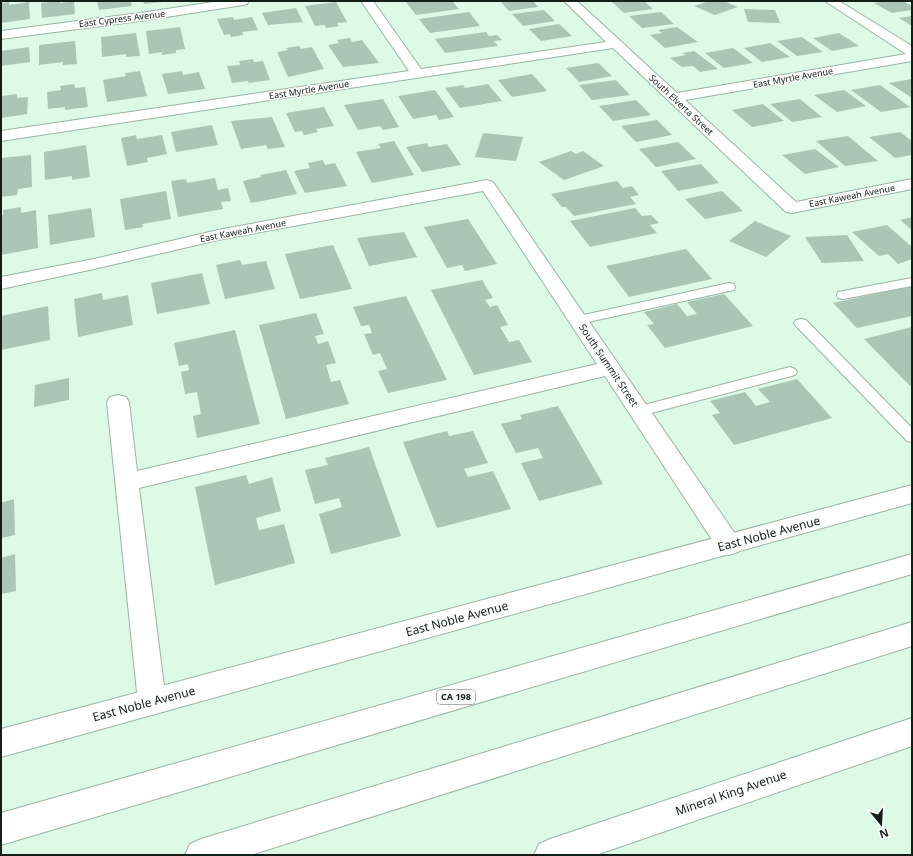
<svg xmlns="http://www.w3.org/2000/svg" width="913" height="856" font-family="'Noto Sans',sans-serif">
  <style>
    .building { fill: #aac6b4 }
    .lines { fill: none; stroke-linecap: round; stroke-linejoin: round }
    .service-casing { stroke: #99b4a3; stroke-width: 2 }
    .minor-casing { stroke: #99b4a3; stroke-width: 2 }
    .tertiary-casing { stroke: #99b4a3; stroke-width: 2 }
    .motorway-casing { stroke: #99b4a3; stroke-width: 2 }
    .service { fill: #fff; fill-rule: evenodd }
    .minor { fill: #fff; fill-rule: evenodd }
    .tertiary { fill: #fff; fill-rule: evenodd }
    .motorway { fill: #fff; fill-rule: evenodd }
    .labels { text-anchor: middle; stroke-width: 3; stroke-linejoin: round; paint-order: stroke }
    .far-street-label { font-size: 9px; fill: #131e17; stroke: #fefefe }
    .shield { fill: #fefefe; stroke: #5a615c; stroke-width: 1 }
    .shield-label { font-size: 9px; font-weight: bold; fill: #131e17 }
    .street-label { font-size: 10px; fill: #131e17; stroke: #fefefe }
    .near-street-label { font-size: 12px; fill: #131e17; stroke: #fefefe }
  </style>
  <rect width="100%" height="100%" fill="#ddfae7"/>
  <g class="building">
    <polygon points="60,1 60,3 74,1 75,14 42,18 41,3"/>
    <polygon points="97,1 131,1 132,6 99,10"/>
    <polygon points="143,1 163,1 163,2 144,4"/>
    <polygon points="416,1 452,1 459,9 416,15 406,2"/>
    <polygon points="500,1 533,1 538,7 509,11"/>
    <polygon points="622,1 644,1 653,9 624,13 612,2"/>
    <polygon points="709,1 724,1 738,7 715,15 694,6"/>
    <polygon points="884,1 903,1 912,6 912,10 892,13 874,3"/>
    <polygon points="9,2 9,5 29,2 30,19 1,23 1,3"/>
    <polygon points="336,2 347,22 337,23 339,26 326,28 325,25 315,26 305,6"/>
    <polygon points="296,8 303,22 268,25 262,13"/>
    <polygon points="744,9 775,10 780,23 748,22"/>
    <polygon points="544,10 555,21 523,26 512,14"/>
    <polygon points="469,12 480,26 430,33 419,19"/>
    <polygon points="661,12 674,24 642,28 629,16"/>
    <polygon points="912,16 912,26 899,18"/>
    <polygon points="233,17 234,20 252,17 258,30 242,32 243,35 231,37 230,34 224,35 217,19"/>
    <polygon points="559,24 572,36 541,41 529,29"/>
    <polygon points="180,27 185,49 176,50 176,53 162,55 162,52 149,54 146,31"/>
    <polygon points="677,27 698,42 665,48 650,35 662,33 658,30"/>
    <polygon points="486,32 489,36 497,35 502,40 494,41 498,46 445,53 435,39"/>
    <polygon points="136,33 140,56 126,57 126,54 102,57 101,37"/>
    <polygon points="839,33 859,46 832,51 813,38"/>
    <polygon points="802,37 823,52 797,56 777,41"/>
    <polygon points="350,38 352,42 362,40 379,63 343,67 328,45 339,43 337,40"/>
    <polygon points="75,41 77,64 63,65 63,62 39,65 39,45"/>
    <polygon points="770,43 790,57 762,62 744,48"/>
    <polygon points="299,46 301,49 312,47 324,69 288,77 277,52 288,50 286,48"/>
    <polygon points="29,47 30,62 1,66 1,51"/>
    <polygon points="733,48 753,63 724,68 705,53"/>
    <polygon points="694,51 718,69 700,72 693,66 682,67 670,58 686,55 682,53"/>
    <polygon points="253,59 254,62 263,61 270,80 249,83 248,81 232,83 227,66 240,65 239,61"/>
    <polygon points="598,63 612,76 579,82 566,68"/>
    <polygon points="140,71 147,96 107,102 103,80 126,76 125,73"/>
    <polygon points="182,71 183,75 199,72 205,89 168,94 162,74"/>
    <polygon points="532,74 547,91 512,97 498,80"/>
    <polygon points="912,79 912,98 889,83"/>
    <polygon points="616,80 630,95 592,100 579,85"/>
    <polygon points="74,84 75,88 85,87 88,107 65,110 65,107 48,109 47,92 61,90 60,86"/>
    <polygon points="488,84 502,101 460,108 445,88 463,85 465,88"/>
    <polygon points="880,85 910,107 881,112 851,90"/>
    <polygon points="435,90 454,117 439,120 436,115 413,119 398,96"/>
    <polygon points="844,90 866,106 837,112 814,95"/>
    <polygon points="17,94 17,98 28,97 27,114 1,118 2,96"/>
    <polygon points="383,99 399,127 383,130 380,126 358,130 344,105"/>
    <polygon points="800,99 822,117 792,122 770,104"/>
    <polygon points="636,100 651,115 613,121 599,106"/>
    <polygon points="763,104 784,121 752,127 732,110"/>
    <polygon points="324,107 334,126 316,129 318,132 304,135 302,131 295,132 286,113"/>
    <polygon points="272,117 285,147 268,149 266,145 241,149 231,121"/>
    <polygon points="657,120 672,135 636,142 621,126"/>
    <polygon points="212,125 218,145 176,152 171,132"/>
    <polygon points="900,132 912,141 912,155 895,158 869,137"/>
    <polygon points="483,133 523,137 516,161 475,157"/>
    <polygon points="136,135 137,139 162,135 167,154 147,158 148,162 127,166 121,138"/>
    <polygon points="848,136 878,161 845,166 816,141"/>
    <polygon points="394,141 414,175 372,183 356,152 381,148 378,144"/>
    <polygon points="678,142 696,159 656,167 639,149"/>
    <polygon points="427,143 429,147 447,144 461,165 422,172 406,147"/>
    <polygon points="86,145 90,177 72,180 72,176 45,180 44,152"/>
    <polygon points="815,149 839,167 805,174 782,155"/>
    <polygon points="571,151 576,154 583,151 604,166 564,180 539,162"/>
    <polygon points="31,155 32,187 18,189 17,195 1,197 1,158"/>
    <polygon points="323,160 325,165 335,163 347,186 305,193 294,171 310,168 308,163"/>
    <polygon points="701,164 719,183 678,191 661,171"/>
    <polygon points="286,170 297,194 251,203 243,181 261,177 260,175"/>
    <polygon points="215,178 218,190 228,188 231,201 221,202 223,209 178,217 171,181 186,179 187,183"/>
    <polygon points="617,181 623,188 632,186 639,195 630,197 636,204 574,216 566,207 562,207 551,194"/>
    <polygon points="166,191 171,219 142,224 143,227 125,230 120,199"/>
    <polygon points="722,191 743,211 705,219 685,199"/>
    <polygon points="21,207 21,213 36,210 38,248 1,255 1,215 3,215 3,210"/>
    <polygon points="91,208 95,237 50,245 48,215"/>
    <polygon points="635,208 642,216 651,215 659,223 650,225 657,233 590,247 570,221"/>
    <polygon points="912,217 912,230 900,220"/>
    <polygon points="468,219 497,264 465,271 462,265 447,268 424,227"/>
    <polygon points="755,221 791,236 766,257 729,241"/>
    <polygon points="887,225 912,247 912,259 898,264 888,254 879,256 852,232"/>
    <polygon points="404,232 417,257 369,266 357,238"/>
    <polygon points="847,235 864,261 822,263 805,237"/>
    <polygon points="333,245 352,289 300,299 285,254"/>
    <polygon points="686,249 712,279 629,297 606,266"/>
    <polygon points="240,260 242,265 266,261 275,289 225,299 216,265"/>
    <polygon points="202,273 210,304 157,314 151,283"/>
    <polygon points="482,280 493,298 485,300 490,307 497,305 508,325 500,327 509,342 519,340 532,362 474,375 431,290"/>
    <polygon points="912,286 912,316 857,328 833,303"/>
    <polygon points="102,293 103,300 128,295 133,325 78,337 74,299"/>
    <polygon points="724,294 753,326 665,348 647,325 654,324 644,312 677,304 687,316 697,314 687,302"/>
    <polygon points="406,296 447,380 388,393 378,371 387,369 380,353 373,355 364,334 372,333 369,325 361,326 353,307"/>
    <polygon points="48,306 50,340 1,350 1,316"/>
    <polygon points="316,313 324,334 315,336 318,344 328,341 336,363 326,365 331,382 340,380 349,404 286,419 259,325"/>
    <polygon points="912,327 912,385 910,386 864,339"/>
    <polygon points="235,330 260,424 197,438 193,416 201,414 197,392 185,394 181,372 189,370 188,364 179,366 174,343"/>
    <polygon points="69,378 69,400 34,407 35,385"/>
    <polygon points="797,379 832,418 734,445 712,415 720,413 710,401 745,392 756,406 770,402 758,389"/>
    <polygon points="558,406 603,484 539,501 521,463 543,458 538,448 516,453 501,424 522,419 520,415"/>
    <polygon points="447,431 449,436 473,431 488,463 464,469 468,477 493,471 511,509 437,528 403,442"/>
    <polygon points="369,447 401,536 331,554 319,514 342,507 339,498 315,504 305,470 328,465 325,458"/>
    <polygon points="246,475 249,484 272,477 281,511 256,518 259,530 284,524 295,563 215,585 195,487"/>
    <polygon points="14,499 15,535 1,538 1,503"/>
    <polygon points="15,554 16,591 1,594 1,558"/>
  </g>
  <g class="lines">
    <g class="service-casing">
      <g id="service">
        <polygon points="912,278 912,286 843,299 838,298 837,295 838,292 843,291"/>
        <polygon points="729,283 734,284 735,287 734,290 579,324 574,323 572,320 574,317 579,316"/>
        <polygon points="801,319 806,320 912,428 912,442 907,441 796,326 794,323 796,320"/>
        <polygon points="790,367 795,369 797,372 795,375 640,416 635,415 633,411 635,407 640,406"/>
      </g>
    </g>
    <g class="minor-casing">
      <g id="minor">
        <polygon points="220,1 249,1 247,4 243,5 147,20 1,39 1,31 147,12"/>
        <polygon points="361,1 373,1 421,69 606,42 564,1 577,1 677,93 906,54 825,1 839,1 912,46 912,61 685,100 796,202 912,179 912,189 792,213 786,212 613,48 1,141 1,131 409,71"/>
        <polygon points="487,180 493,182 738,538 741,545 738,552 729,555 720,552 605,376 139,488 166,702 162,711 152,715 142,711 138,702 107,402 110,397 118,395 126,397 129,402 137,471 597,364 483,191 218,240 94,269 1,289 1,277 94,259 218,230"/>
      </g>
    </g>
    <g class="tertiary-casing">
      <g id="tertiary">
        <polygon points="912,485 912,503 1,757 1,729"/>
        <polygon points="912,718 912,746 596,855 534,855 539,844 550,839"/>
      </g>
    </g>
    <g class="motorway-casing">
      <g id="motorway">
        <polygon points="912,554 912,574 1,845 1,813"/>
        <polygon points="912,622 912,646 251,855 185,855 190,844 201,839"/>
      </g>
    </g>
    <use href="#service" class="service"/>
    <use href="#minor" class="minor"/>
    <use href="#tertiary" class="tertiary"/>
    <use href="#motorway" class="motorway"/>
  </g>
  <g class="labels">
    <g class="far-street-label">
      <text transform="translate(122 19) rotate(-7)" y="3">East Cypress Avenue</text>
      <text transform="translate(793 78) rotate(-10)" y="3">East Myrtle Avenue</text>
      <text transform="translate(309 90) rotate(-9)" y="3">East Myrtle Avenue</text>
      <text transform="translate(681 105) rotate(43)" y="3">South Elverta Street</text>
      <text transform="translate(852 196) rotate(-11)" y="3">East Kaweah Avenue</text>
      <text transform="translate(243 231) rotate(-11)" y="3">East Kaweah Avenue</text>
    </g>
    <rect class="shield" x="437" y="690" width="38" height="14" rx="3"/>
    <g class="shield-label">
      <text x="456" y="700">CA 198</text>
    </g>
    <g class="street-label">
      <text transform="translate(609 365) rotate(56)" y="4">South Summit Street</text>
    </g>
    <g class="near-street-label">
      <text transform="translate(769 534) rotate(-15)" y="4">East Noble Avenue</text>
      <text transform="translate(457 619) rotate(-15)" y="4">East Noble Avenue</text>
      <text transform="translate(144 704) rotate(-15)" y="4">East Noble Avenue</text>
      <text transform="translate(731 793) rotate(-19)" y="4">Mineral King Avenue</text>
    </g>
  </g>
  <rect width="913" height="856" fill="none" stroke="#131e17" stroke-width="4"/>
  <g transform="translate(881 824) rotate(162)" stroke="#fefefe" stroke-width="3" paint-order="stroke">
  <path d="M0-3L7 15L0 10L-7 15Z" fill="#131e17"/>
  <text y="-6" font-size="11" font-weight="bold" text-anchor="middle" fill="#131e17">N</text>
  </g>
</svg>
